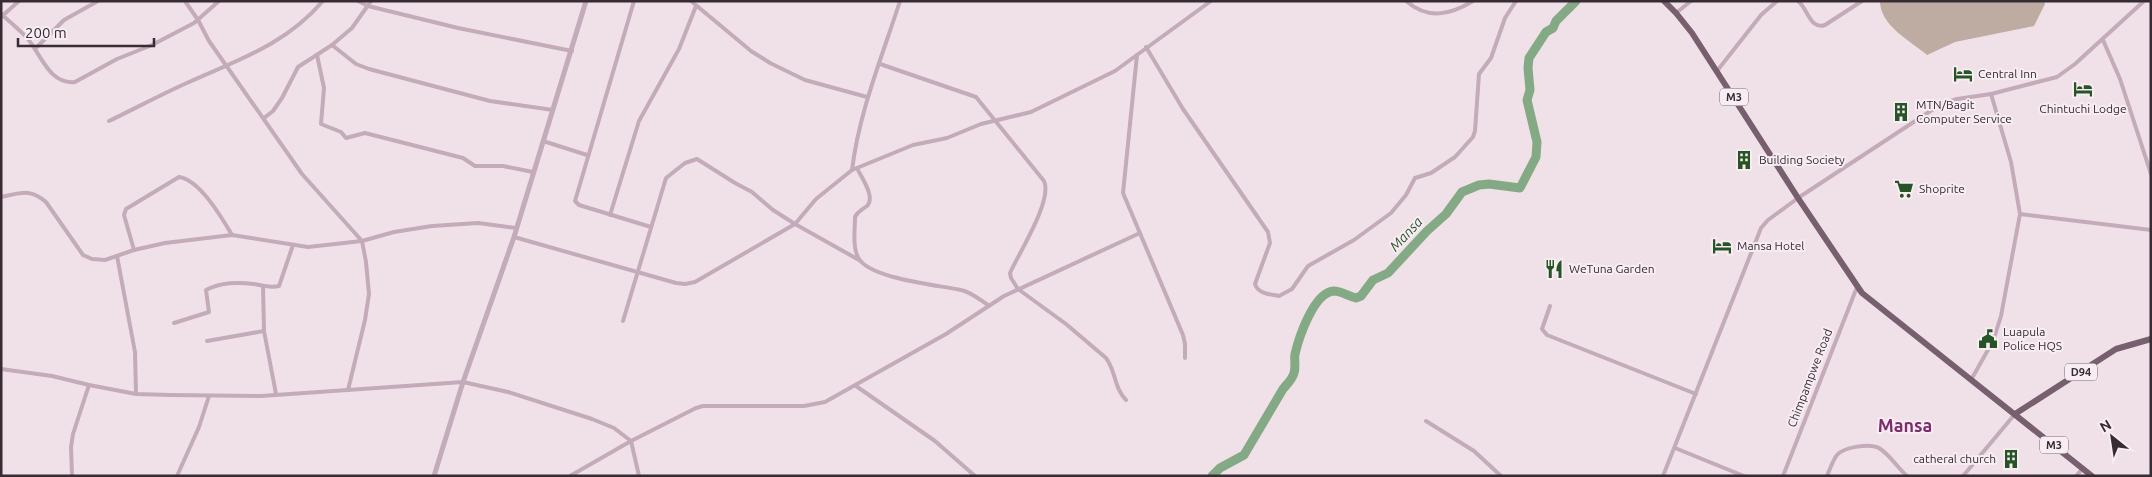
<svg xmlns="http://www.w3.org/2000/svg" width="2152" height="477" font-family="Ubuntu,sans-serif">
  <style>
    .green { fill: #beaba2 }
    .lines { fill: none; stroke-linecap: round; stroke-linejoin: round }
    .river { stroke: #83aa84; stroke-width: 9 }
    .minor { stroke: #c4abba; stroke-width: 4 }
    .tertiary { stroke: #c4abba; stroke-width: 5 }
    .primary { stroke: #775f6f; stroke-width: 6 }
    .labels { text-anchor: middle; stroke-width: 4; stroke-linejoin: round; paint-order: stroke }
    .shield { fill: #f8edf3; stroke: #71656d; stroke-width: 1 }
    .shield-label { font-size: 11px; font-weight: bold; fill: #372b34 }
    .poi-label { font-size: 12px; fill: #372b34; stroke: #f8edf3; text-anchor: start }
    .street-label { font-size: 12px; fill: #372b34; stroke: #f8edf3 }
    .water-label { font-size: 14px; font-style: italic; fill: #265427; stroke: #f8edf3 }
    .district-label { font-size: 18px; font-weight: bold; fill: #7c2e6c; stroke: #f8edf3 }
  </style>
  <rect width="100%" height="100%" fill="#f0e1e9"/>
  <path class="green" d="M1880 1H2044L2045 4 2034 26 1955 42 1927 55C1911 41 1880 26 1880 1Z"/>
  <g class="lines">
    <path class="river" d="M1212 476 1220 468 1244 455 1283 389C1287 384 1292 380 1294 373 1296 367 1294 360 1295 354 1299 337 1314 292 1334 291 1341 291 1348 296 1356 298L1361 296 1373 280 1388 273 1427 231 1446 214 1462 192 1479 185 1489 184 1520 188 1536 157 1537 142 1527 100 1530 90 1528 68 1529 58 1546 32 1553 28 1556 21 1576 1"/>
    <g class="minor">
      <polyline points="185,1 198,20 209,41 302,174 362,241 366,262 369,294 365,320 348,390"/>
      <polyline points="358,1 368,6 458,28 572,51"/>
      <polyline points="634,1 575,201 579,205 651,227"/>
      <polyline points="691,1 751,51 770,63 805,80 867,97"/>
      <path d="M1406 1C1428 20 1450 15 1473 1"/>
      <path d="M1798 1C1808 9 1810 30 1825 25L1862 1"/>
      <polyline points="1676,13 1691,1"/>
      <path d="M1 14C10 22 20 30 28 39 41 55 50 85 75 82L117 59 152 45 194 23 219 1"/>
      <polyline points="1,17 19,1"/>
      <polyline points="2103,40 2120,79 2151,174"/>
      <polyline points="332,45 356,64 369,69 490,101 553,110"/>
      <path d="M1146 47 1183 109 1268 232 1270 243 1255 284C1258 294 1270 294 1279 296L1292 289 1308 266 1354 240 1391 213 1406 195 1415 178 1431 173 1455 157 1473 137 1475 131 1479 74 1491 58 1505 18 1516 1"/>
      <polyline points="35,49 64,20 98,1"/>
      <polyline points="317,55 324,88 321,124 341,132 346,138 365,133 463,158 475,166 503,166 533,172"/>
      <polyline points="1137,55 1123,193 1183,335 1185,344 1185,358"/>
      <path d="M880 64 976 97 1044 181C1053 200 1019 253 1010 273L1011 278 1018 289 1066 324 1106 358C1116 371 1114 388 1126 400"/>
      <polyline points="1717,71 1761,15 1777,1"/>
      <polyline points="1991,94 2011,162 2020,214 2151,230"/>
      <polyline points="264,118 273,111 282,98 298,67 332,45 352,28 371,1"/>
      <path d="M109 121C136 108 162 94 189 82 240 59 285 45 323 1"/>
      <polyline points="543,141 587,155"/>
      <path d="M857 168C861 177 876 197 867 206 862 210 858 211 855 217 855 229 852 248 859 259 872 279 938 285 961 290 971 292 980 300 988 305"/>
      <path d="M852 170C859 112 882 57 900 1"/>
      <path d="M1 197C21 193 30 188 46 202L83 255 92 259 105 260 134 250 165 243 232 235 308 247 362 241 394 232 432 226 478 223 516 228"/>
      <polyline points="610,215 639,121 679,49 696,6"/>
      <polyline points="514,237 676,283 685,284 695,282 795,224 816,199 852,170 913,145 947,138 981,124 1031,112 1115,71 1211,1"/>
      <path d="M134 250 124 215 126 209 179 177C200 180 222 218 232 235"/>
      <polyline points="117,256 135,352 136,394"/>
      <polyline points="263,286 264,331 276,394"/>
      <polyline points="1550,306 1542,329 1547,335 1696,394"/>
      <polyline points="623,321 666,178 685,163 697,159 735,183 752,192 773,210 795,224 859,260"/>
      <path d="M174 323 209 312 206 290C222 282 237 282 254 284 263 286 271 288 279 286L293 245"/>
      <polyline points="207,341 264,331"/>
      <polyline points="1,369 52,376 89,385 136,394 170,395 261,396 463,382 508,392 592,419 614,428 631,441 639,476"/>
      <polyline points="1971,380 1993,341 2001,316 2020,214"/>
      <polyline points="856,386 935,441 975,476"/>
      <polyline points="1426,421 1474,451 1501,476"/>
      <polyline points="1675,448 1744,476"/>
      <polyline points="72,476 71,447 73,434 89,385"/>
      <polyline points="177,476 199,427 209,396"/>
      <polyline points="570,476 631,441 696,408 703,406 804,406 825,402 946,334 1004,296 1140,233"/>
      <polyline points="1663,476 1761,228 1768,220 1798,198 1941,104 1957,99 1991,94 2057,77 2075,64 2144,1"/>
      <polyline points="1783,476 1857,287"/>
      <path d="M1827 476C1830 469 1833 460 1837 455 1844 447 1870 443 1879 448 1890 455 1897 467 1907 476"/>
      <polyline points="1963,476 2015,414"/>
      <polyline points="2076,476 2083,468"/>
    </g>
    <polyline class="tertiary" points="434,476 463,382 514,237 586,1"/>
    <g class="primary">
      <polyline points="1664,1 1676,13 1692,33 1798,198 1862,293 2092,476"/>
      <polyline points="2015,414 2116,349 2151,339"/>
    </g>
  </g>
  <defs>
    <g id="hotel-bare" transform="scale(1.5)"><path d="M-6-4.5h1.5V1H6V5H4.5V3h-9V5H-6ZM-4 0a1.8 1.8 0 1 1 3.6 0ZM.5 0V-2.5h3Q6-2.5 6 0Z" fill="#265427" stroke="#f8edf3" stroke-width="2.5" paint-order="stroke"/></g>
    <g id="building-bare" transform="scale(1.5)"><path d="M-4-6H4V6H1V3H-1V6H-4ZM-2.5-4.3h1.7v1.8h-1.7ZM.8-4.3h1.7v1.8H.8ZM-2.5-1h1.7V.8h-1.7ZM.8-1h1.7V.8H.8Z" fill="#265427" stroke="#f8edf3" stroke-width="2.5" paint-order="stroke"/></g>
    <g id="supermarket-bare" transform="scale(1.5)"><path d="M-6-5.5h2.5l.6 2H6L4.5 2H-2.5L-4.4-4H-6ZM-1.5 3.2a1.3 1.3 0 1 0 .1 0ZM3 3.2a1.3 1.3 0 1 0 .1 0Z" fill="#265427" stroke="#f8edf3" stroke-width="2.5" paint-order="stroke"/></g>
    <g id="restaurant-bare" transform="scale(1.5)"><path d="M-5-6h1v4h1v-4h1v4h1v-4h1v5L-1.5 .5V6h-2V.5L-5-1ZM5-6V6H3V1.5H1.5Q1.5-4 5-6Z" fill="#265427" stroke="#f8edf3" stroke-width="2.5" paint-order="stroke"/></g>
    <g id="civic-bare" transform="scale(1.5)"><path d="M-.6-6.5H3V-4.5H.6V-3L4-1V1h2V6H-6V1h2V-1L-.6-3ZM-1.2 2.5V6h2.4V2.5Z" fill="#265427" stroke="#f8edf3" stroke-width="2.5" paint-order="stroke"/></g>
  </defs>
  <g fill-rule="evenodd">
    <use href="#hotel-bare" x="1963" y="74"/>
    <use href="#hotel-bare" x="2083" y="89"/>
    <use href="#building-bare" x="1901" y="112"/>
    <use href="#building-bare" x="1744" y="160"/>
    <use href="#supermarket-bare" x="1904" y="189"/>
    <use href="#hotel-bare" x="1722" y="246"/>
    <use href="#restaurant-bare" x="1554" y="269"/>
    <use href="#civic-bare" x="1988" y="339"/>
    <use href="#building-bare" x="2011" y="459"/>
  </g>
  <g class="labels">
    <g class="shield">
      <rect x="1720" y="88.5" width="28" height="17" rx="4"/>
      <rect x="2065" y="363.5" width="32" height="17" rx="4"/>
      <rect x="2040" y="436.5" width="28" height="17" rx="4"/>
    </g>
    <g class="shield-label">
      <text x="1734" y="101">M3</text>
      <text x="2081" y="376">D94</text>
      <text x="2054" y="449">M3</text>
    </g>
    <g class="poi-label">
      <text x="1978" y="78">Central Inn</text>
      <text x="1916" y="109">MTN/Bagit<tspan x="1916" dy="14">Computer Service</tspan></text>
      <text x="2083" y="113" text-anchor="middle">Chintuchi Lodge</text>
      <text x="1759" y="164">Building Society</text>
      <text x="1919" y="193">Shoprite</text>
      <text x="1737" y="250">Mansa Hotel</text>
      <text x="1569" y="273">WeTuna Garden</text>
      <text x="2003" y="336">Luapula<tspan x="2003" dy="14">Police HQS</tspan></text>
      <text x="1996" y="463" text-anchor="end">catheral church</text>
    </g>
    <g class="street-label">
      <text transform="translate(1810 378) rotate(-69)" y="4">Chimpampwe Road</text>
    </g>
    <g class="water-label">
      <text transform="translate(1406 234) rotate(-47)" y="5">Mansa</text>
    </g>
    <g class="district-label">
      <text x="1905" y="432">Mansa</text>
    </g>
  </g>
  <rect width="2152" height="477" fill="none" stroke="#372b34" stroke-width="5"/>
  <g transform="translate(2112 437) rotate(330)" stroke="#f8edf3" stroke-width="4" paint-order="stroke">
  <path d="M0-4L9 19L0 12L-9 19Z" fill="#372b34"/>
  <text y="-8" font-size="14" font-weight="bold" text-anchor="middle" fill="#372b34">N</text>
  </g>
  <path d="M18 38v8h136v-8" fill="none" stroke="#372b34" stroke-width="2.5"/>
  <text x="25" y="38" font-size="15" fill="#372b34" stroke="#f8edf3" stroke-width="4" paint-order="stroke">200 m</text>
</svg>
